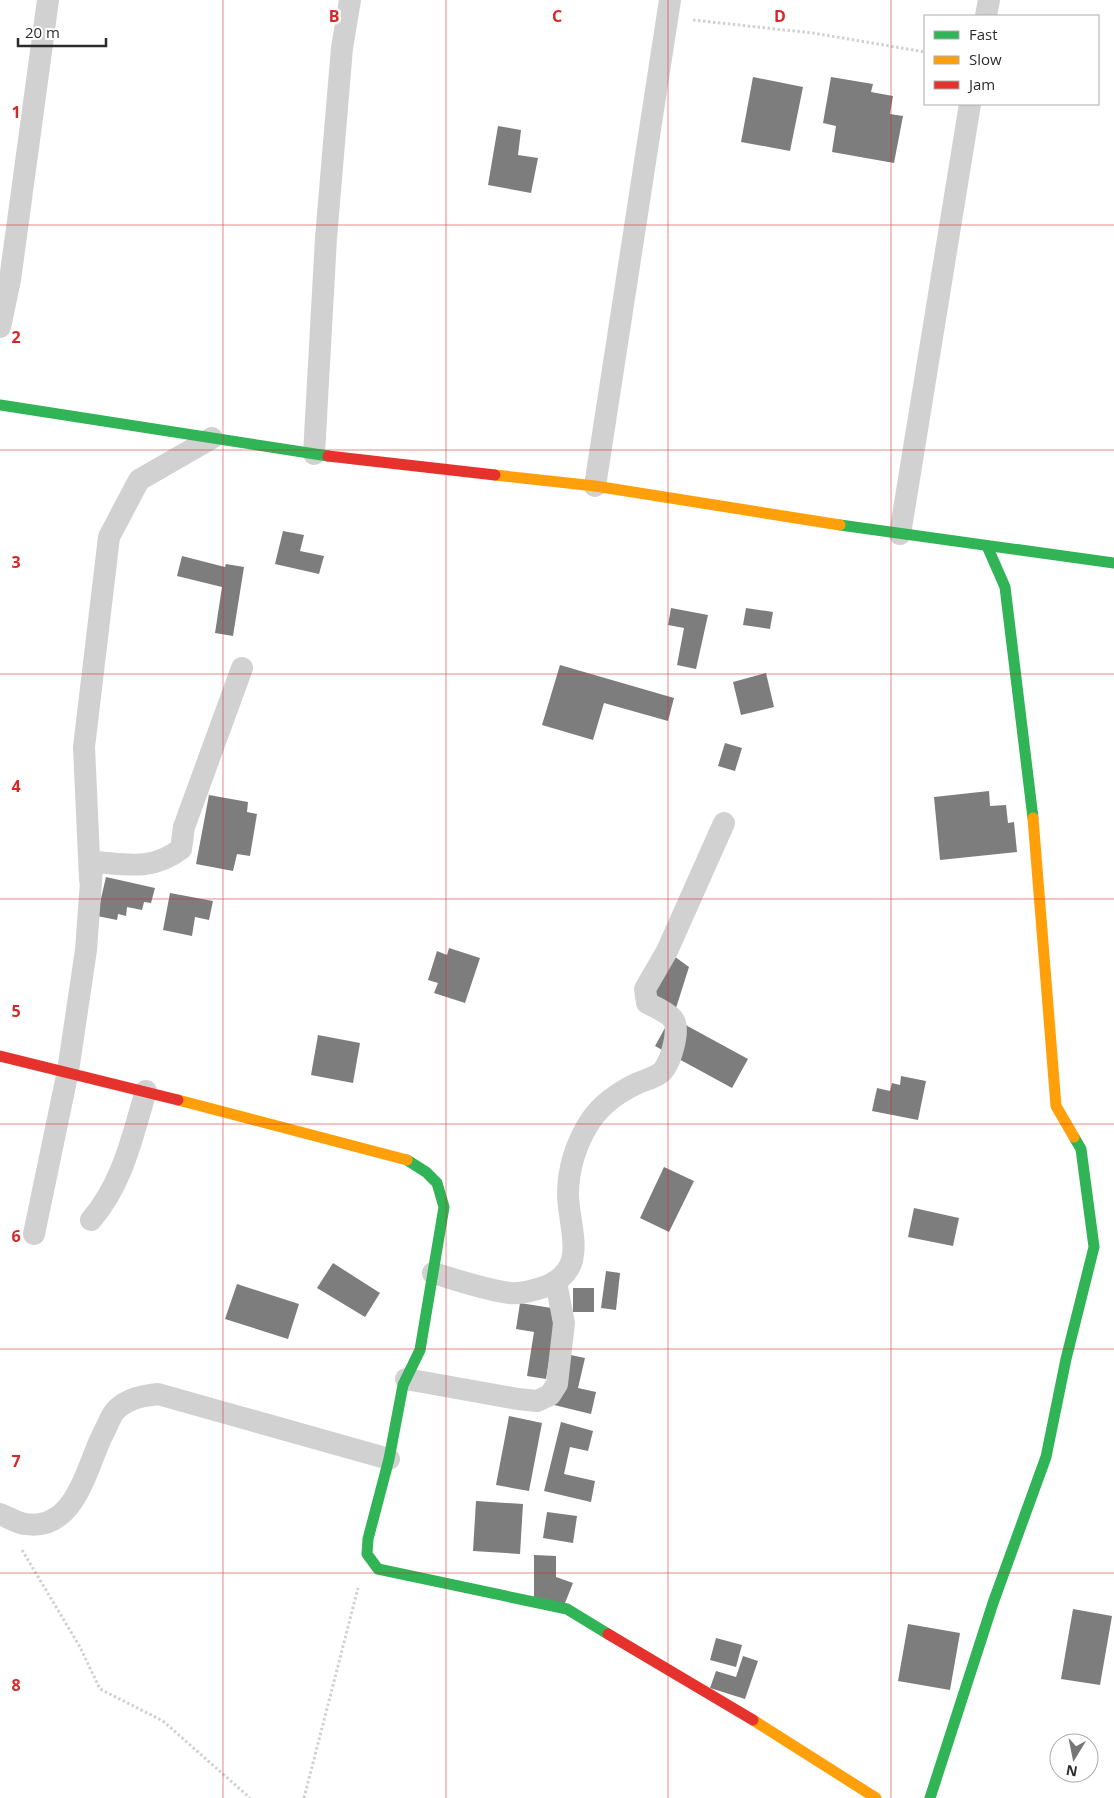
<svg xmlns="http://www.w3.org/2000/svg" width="1114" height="1798" font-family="'Open Sans',sans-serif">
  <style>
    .building { fill: #7d7d7d }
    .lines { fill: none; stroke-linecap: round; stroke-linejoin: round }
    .path { stroke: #d1d1d1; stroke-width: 3; stroke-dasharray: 2.5 2.5; stroke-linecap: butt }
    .street { stroke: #d1d1d1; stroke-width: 22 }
    .fast { stroke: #30b455; stroke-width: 11 }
    .slow { stroke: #ff9f0a; stroke-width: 11 }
    .jam { stroke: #e5322d; stroke-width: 11 }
    .grid { fill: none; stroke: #d62828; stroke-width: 1; stroke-opacity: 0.55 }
    .grid-label { font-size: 16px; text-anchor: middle; font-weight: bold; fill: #d62828; stroke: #fff; stroke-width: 5; stroke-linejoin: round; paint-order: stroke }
  </style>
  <rect width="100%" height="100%" fill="#fff"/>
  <g class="building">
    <polygon points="753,77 803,87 790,151 741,142"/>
    <polygon points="831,77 873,84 871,92 893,96 890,114 903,116 894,163 832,152 836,126 823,123"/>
    <polygon points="498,126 521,130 518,155 538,158 531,193 488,185"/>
    <polygon points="283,531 304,535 300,551 324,556 319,574 275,564"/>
    <polygon points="182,556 225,567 226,564 244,567 233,636 215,633 222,587 177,576"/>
    <polygon points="671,608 708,615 696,669 677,665 684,628 668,625"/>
    <polygon points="746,608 773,612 770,629 743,625"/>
    <polygon points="560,665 674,698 668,721 604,703 593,740 542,725"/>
    <polygon points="766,673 774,707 741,715 733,682"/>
    <polygon points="725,743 742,748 735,771 718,766"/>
    <polygon points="989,791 990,806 1006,805 1008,823 1014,822 1017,852 940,860 934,797"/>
    <polygon points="209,795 248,802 247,812 257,814 250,856 237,854 233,871 196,864"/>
    <polygon points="106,877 155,888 151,903 144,902 142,910 127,907 126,916 118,914 117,920 97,916"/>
    <polygon points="170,893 213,901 209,920 195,917 192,936 163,930"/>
    <polygon points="449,948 480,958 465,1003 434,993 438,983 428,980 437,951 447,955"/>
    <polygon points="667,951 689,967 676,1008 635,995"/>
    <polygon points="671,1017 748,1059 732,1088 655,1046"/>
    <polygon points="318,1035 360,1043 353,1083 311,1075"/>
    <polygon points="901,1076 926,1081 918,1120 872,1111 877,1088 890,1091 892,1083 900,1085"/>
    <polygon points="664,1167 694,1181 669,1232 640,1218"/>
    <polygon points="914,1208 959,1218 953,1246 908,1237"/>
    <polygon points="333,1263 380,1293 365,1317 317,1288"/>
    <polygon points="606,1271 620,1273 616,1310 601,1308"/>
    <polygon points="237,1284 299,1304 288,1339 225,1319"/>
    <rect x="573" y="1288" width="21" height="24"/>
    <polygon points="520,1303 558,1309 546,1379 527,1376 534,1332 516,1329"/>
    <polygon points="561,1353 585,1358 578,1388 596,1392 591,1414 550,1404"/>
    <polygon points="509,1416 542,1423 529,1491 496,1485"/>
    <polygon points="561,1422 593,1431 588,1451 570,1447 564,1474 595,1481 591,1502 544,1491"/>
    <polygon points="476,1501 523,1504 520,1554 473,1551"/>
    <polygon points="547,1512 577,1516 573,1543 543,1538"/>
    <polygon points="534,1555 556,1556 556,1577 573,1583 565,1603 534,1603"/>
    <polygon points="1073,1609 1112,1616 1100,1685 1061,1679"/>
    <polygon points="908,1624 960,1633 950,1690 898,1681"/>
    <polygon points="716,1638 742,1645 736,1667 710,1660"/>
    <polygon points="743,1656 758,1661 745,1699 710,1688 716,1671 736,1677"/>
  </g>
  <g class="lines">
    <g class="path">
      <polyline points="693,20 813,33 925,52"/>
      <polyline points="22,1550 80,1647 100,1689 163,1721 250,1798"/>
      <polyline points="304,1798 358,1588"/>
    </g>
    <g class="street">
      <polyline points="986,16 989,0"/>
      <polyline points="0,327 10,280 48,0"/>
      <polyline points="314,454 326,238 342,48 350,0"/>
      <polyline points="595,486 670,0"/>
      <polyline points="900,534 970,104"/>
      <polyline points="90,879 84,747 109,537 139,480 212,438"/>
      <path d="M91 1220C123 1183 132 1137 146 1091"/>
      <path d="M34 1234 68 1071 86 950 92 868 97 862C130 865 153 870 181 849L184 827 242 668"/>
      <path d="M433 1273C458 1280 485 1290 510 1293 520 1294 535 1290 544 1287 590 1270 569 1231 568 1195 568 1167 576 1143 591 1120 602 1104 621 1091 638 1083 645 1080 653 1078 659 1074 670 1068 681 1029 673 1019 667 1012 655 1007 647 1003L645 989 667 951 724 823"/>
      <polyline points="406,1379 518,1399 537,1401 550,1395 557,1384 564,1323 556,1282"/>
      <path d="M0 1514C8 1517 17 1523 25 1524 77 1532 86 1465 105 1430 108 1424 111 1415 116 1410 128 1398 142 1396 158 1394L389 1459"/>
    </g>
    <g class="fast">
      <polyline points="0,405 328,456"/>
      <polyline points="840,525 1114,563"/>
      <polyline points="987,546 1005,587 1033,818"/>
      <polyline points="407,1160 426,1172 437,1183 444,1207 420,1350 403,1385 389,1459 368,1539 367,1554 378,1569 567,1609 608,1634"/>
      <polyline points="930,1798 993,1603 1046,1457 1066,1359 1094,1247 1081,1149 1074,1137"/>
    </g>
    <g class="slow">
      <polyline points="495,475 595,486 840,525"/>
      <polyline points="1033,818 1056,1106 1074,1137"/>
      <polyline points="178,1100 407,1160"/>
      <polyline points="753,1720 876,1798"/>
    </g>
    <g class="jam">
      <polyline points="328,456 495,475"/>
      <polyline points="0,1056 178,1100"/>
      <polyline points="608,1634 753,1720"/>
    </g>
  </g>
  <path class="grid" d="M223 0V1798M446 0V1798M668 0V1798M891 0V1798M0 225H1114M0 450H1114M0 674H1114M0 899H1114M0 1124H1114M0 1349H1114M0 1573H1114"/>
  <g class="grid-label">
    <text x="334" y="22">B</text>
    <text x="557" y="22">C</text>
    <text x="780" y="22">D</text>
    <text x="16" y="118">1</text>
    <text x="16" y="343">2</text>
    <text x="16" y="568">3</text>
    <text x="16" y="792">4</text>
    <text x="16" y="1017">5</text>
    <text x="16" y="1242">6</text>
    <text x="16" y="1467">7</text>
    <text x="16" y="1691">8</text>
  </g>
  <rect x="924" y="15" width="175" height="90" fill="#ffffff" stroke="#ababab"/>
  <rect x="934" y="31" width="25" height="8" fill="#30b455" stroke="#ababab"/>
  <text x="969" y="40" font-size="15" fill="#2c2c2c">Fast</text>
  <rect x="934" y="56" width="25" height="8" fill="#ff9f0a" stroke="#ababab"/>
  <text x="969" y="65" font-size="15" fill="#2c2c2c">Slow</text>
  <rect x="934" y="81" width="25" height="8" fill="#e5322d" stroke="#ababab"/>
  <text x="969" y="90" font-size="15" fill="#2c2c2c">Jam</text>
  <g transform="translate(1074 1758) rotate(190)"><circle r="24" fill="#ffffff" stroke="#ababab"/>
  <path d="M0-4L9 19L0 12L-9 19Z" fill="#767676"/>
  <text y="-8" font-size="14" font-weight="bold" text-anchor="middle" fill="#2c2c2c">N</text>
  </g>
  <path d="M18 38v8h88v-8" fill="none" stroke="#2c2c2c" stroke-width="2.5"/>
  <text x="25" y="38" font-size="15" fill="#2c2c2c" stroke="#ffffff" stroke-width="4" paint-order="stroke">20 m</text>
</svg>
